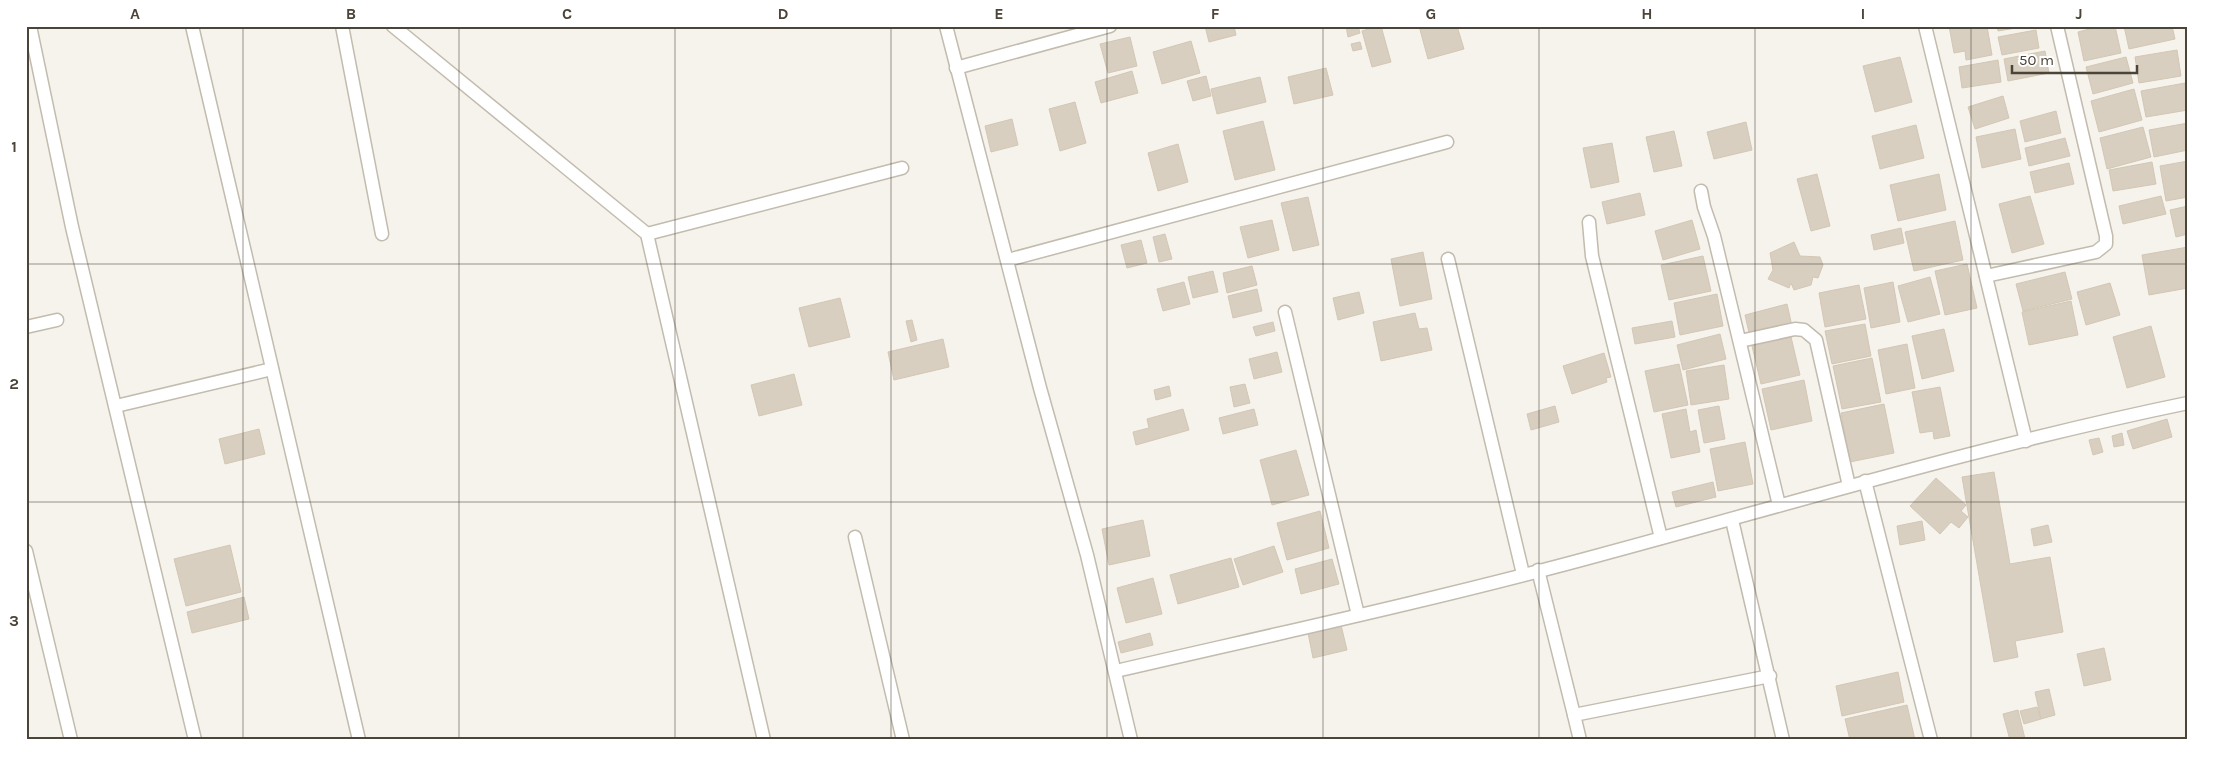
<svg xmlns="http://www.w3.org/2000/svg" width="2214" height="766" font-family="Karla,sans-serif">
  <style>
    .building { fill: #d8cfc1; stroke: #d3c7b4 }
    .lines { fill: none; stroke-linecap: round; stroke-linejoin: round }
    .minor-casing { stroke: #c2bbae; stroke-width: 15 }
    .minor { stroke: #fff; stroke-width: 12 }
    .grid { fill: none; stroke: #4b4439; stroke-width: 1; stroke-opacity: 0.55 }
    .neatline { fill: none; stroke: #4b4439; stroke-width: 2 }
    .grid-label { font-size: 16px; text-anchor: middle; font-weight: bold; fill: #4b4439 }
  </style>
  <rect width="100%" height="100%" fill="#f6f3ec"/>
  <g class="building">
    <polygon points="1205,26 1234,26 1236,35 1209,42"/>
    <polygon points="1346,26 1358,26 1360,33 1348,37"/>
    <polygon points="1378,26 1381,26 1391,62 1372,67 1362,31"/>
    <polygon points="1419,26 1457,26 1464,49 1428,59"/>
    <polygon points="1949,26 1987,26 1992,55 1966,60 1965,51 1954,53"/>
    <polygon points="1997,26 2028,26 1998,31"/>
    <polygon points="2101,26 2115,26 2121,53 2084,61 2078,32"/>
    <polygon points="2124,26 2172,26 2175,39 2129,49"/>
    <polygon points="2036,30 2039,48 2002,55 1998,37"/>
    <polygon points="1130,37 1137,66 1108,73 1100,44"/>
    <polygon points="1191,41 1200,73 1162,84 1153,52"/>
    <polygon points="1360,42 1362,49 1353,51 1351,44"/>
    <polygon points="2177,50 2181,76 2139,83 2135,57"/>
    <polygon points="2045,51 2049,73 2008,81 2004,59"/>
    <polygon points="1900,57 1912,102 1875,112 1863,66"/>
    <polygon points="2126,57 2133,83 2093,94 2086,67"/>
    <polygon points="1998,60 2001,82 1962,88 1959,67"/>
    <polygon points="1326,68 1333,95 1294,104 1288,77"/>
    <polygon points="1132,71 1138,93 1101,103 1095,82"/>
    <polygon points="1206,76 1211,96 1193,101 1187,81"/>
    <polygon points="1260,77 1266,102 1217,114 1211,89"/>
    <polygon points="2185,83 2188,110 2146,117 2141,91"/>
    <polygon points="2134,89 2142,120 2099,132 2091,101"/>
    <polygon points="2003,96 2009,118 1975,129 1968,107"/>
    <polygon points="1075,102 1086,143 1060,151 1049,109"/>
    <polygon points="2056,111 2061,133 2025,142 2020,121"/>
    <polygon points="1012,119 1018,145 991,152 985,126"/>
    <polygon points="1263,121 1275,170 1235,180 1223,131"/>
    <polygon points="1746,122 1752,150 1714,159 1707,132"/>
    <polygon points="2188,123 2188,150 2154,157 2149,130"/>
    <polygon points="1916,125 1924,158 1880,169 1872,136"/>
    <polygon points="2143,127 2151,157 2107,169 2100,138"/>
    <polygon points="2015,129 2021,159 1982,168 1976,137"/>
    <polygon points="1674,131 1682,166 1654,172 1646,137"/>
    <polygon points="2065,138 2070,156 2029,166 2025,148"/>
    <polygon points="1612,143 1619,182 1591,188 1583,148"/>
    <polygon points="1178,144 1188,182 1158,191 1148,153"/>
    <polygon points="2188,161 2188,197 2166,201 2160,166"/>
    <polygon points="2152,162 2156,184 2113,191 2109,170"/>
    <polygon points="2069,163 2074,184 2035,193 2030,172"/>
    <polygon points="1817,174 1830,226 1811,231 1797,179"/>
    <polygon points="1939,174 1946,210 1898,221 1890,185"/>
    <polygon points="1640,193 1645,215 1607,224 1602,202"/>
    <polygon points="2030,196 2044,244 2012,253 1999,204"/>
    <polygon points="2161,196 2166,214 2123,224 2119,206"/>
    <polygon points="1308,197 1319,245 1293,251 1281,203"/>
    <polygon points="2188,206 2188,234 2176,237 2170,210"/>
    <polygon points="1272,220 1279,250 1248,258 1240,227"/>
    <polygon points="1692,220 1700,249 1663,260 1655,231"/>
    <polygon points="1955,221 1963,260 1914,271 1905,232"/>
    <polygon points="1901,228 1904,243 1874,250 1871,235"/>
    <polygon points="1165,234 1172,259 1159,262 1153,237"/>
    <polygon points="1141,240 1147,263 1127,268 1121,245"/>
    <polygon points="1794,242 1800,256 1820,257 1823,265 1818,278 1813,277 1811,285 1794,290 1791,283 1789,288 1768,279 1773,270 1770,253"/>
    <polygon points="2188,247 2188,288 2149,295 2142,255"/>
    <polygon points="1423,252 1432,299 1400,306 1391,259"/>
    <polygon points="1703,256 1711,291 1669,300 1661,265"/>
    <polygon points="1967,264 1977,308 1945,315 1935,271"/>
    <polygon points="1252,266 1257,285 1227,293 1223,273"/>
    <polygon points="1213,271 1218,292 1193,298 1188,277"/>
    <polygon points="2065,272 2072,299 2023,311 2016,284"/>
    <polygon points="1930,277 1940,314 1908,322 1898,286"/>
    <polygon points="1184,282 1190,304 1163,311 1157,289"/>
    <polygon points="1893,282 1900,322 1871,328 1864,288"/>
    <polygon points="2110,283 2120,315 2086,325 2077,292"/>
    <polygon points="1859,285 1866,319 1825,327 1819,293"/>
    <polygon points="1257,289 1262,311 1233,318 1228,296"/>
    <polygon points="1359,292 1364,313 1338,320 1333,298"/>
    <polygon points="1717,294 1723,326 1680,335 1674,303"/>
    <polygon points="840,298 850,337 809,347 799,308"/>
    <polygon points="2071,301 2078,335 2029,345 2022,312"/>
    <polygon points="1787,304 1792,326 1750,337 1745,315"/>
    <polygon points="1415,313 1419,329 1427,328 1432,350 1381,361 1373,322"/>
    <polygon points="912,320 917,340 911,342 906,321"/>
    <polygon points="1672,321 1675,337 1635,344 1632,328"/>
    <polygon points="1273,322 1275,331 1256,336 1253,327"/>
    <polygon points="1865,324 1871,356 1832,364 1825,331"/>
    <polygon points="2151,326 2165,377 2127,388 2113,337"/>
    <polygon points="1944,329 1954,371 1922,379 1912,336"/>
    <polygon points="1720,334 1726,359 1683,370 1677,345"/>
    <polygon points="1791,337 1800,375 1761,384 1752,346"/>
    <polygon points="943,339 949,367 894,380 888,352"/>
    <polygon points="1907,344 1915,388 1886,394 1878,350"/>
    <polygon points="1277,352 1282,372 1254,379 1249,359"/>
    <polygon points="1604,353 1611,377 1606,378 1607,382 1572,394 1563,366"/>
    <polygon points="1872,358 1881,402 1842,409 1833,366"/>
    <polygon points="1679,364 1688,405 1654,412 1645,371"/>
    <polygon points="1724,365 1729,399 1691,405 1686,371"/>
    <polygon points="794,374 802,405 759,416 751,385"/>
    <polygon points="1804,380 1812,421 1771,430 1762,389"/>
    <polygon points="1245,384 1250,403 1234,407 1230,387"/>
    <polygon points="1169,386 1171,396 1156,400 1154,390"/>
    <polygon points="1940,387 1950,436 1934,439 1933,431 1920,433 1912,392"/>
    <polygon points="1884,404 1894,453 1850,462 1841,413"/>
    <polygon points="1555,406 1559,422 1531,430 1527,414"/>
    <polygon points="1719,406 1725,439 1704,443 1698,410"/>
    <polygon points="1183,409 1189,430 1136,445 1133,432 1149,428 1147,419"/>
    <polygon points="1254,409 1258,425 1223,434 1219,418"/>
    <polygon points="1686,409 1690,432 1696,430 1700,452 1671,458 1662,414"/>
    <polygon points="2167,419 2172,437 2133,449 2127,431"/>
    <polygon points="259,429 265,454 225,464 219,439"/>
    <polygon points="2122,433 2124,445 2114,447 2112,436"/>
    <polygon points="2099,438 2103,452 2093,455 2089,440"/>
    <polygon points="1745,442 1753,484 1718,491 1710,449"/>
    <polygon points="1296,450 1309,495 1272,505 1260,460"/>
    <polygon points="1994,472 2010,564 2050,557 2063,632 2015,641 2018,657 1994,662 1962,477"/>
    <polygon points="1936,478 1966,505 1961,511 1968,517 1959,528 1951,522 1940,534 1910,506"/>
    <polygon points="1713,482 1716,497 1676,507 1672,492"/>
    <polygon points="1320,511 1329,548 1287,560 1277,523"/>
    <polygon points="1143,520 1150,556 1109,565 1102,529"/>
    <polygon points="1922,521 1925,540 1900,545 1897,526"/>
    <polygon points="2048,525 2052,542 2034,546 2031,529"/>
    <polygon points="230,545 241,592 186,606 174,559"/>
    <polygon points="1274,546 1283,572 1243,585 1234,559"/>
    <polygon points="1231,558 1239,587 1178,604 1170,575"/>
    <polygon points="1332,559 1339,584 1301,594 1295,569"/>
    <polygon points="1153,578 1162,614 1126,623 1117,588"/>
    <polygon points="244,597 249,619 192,633 187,612"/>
    <polygon points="1341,625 1347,650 1313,658 1308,633"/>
    <polygon points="1150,633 1153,645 1121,653 1118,642"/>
    <polygon points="2104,648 2111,680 2084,686 2077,654"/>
    <polygon points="1898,672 1904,702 1842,716 1836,686"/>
    <polygon points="2049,689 2055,715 2041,719 2035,692"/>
    <polygon points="1907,705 1915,740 1850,740 1845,719"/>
    <polygon points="2037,707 2041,719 2024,724 2020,711"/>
    <polygon points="2018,710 2025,739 2010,740 2003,714"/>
  </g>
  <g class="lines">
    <g class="minor-casing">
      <g id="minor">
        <polyline points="30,26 72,227 195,740"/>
        <polyline points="192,26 359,740"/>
        <polyline points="342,26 382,234"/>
        <polyline points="393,26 647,234 764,740"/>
        <polyline points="946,26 1040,388 1087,555 1131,740"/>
        <polyline points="1925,26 2026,441"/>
        <polyline points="956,68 1110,26"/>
        <polyline points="1701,191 1704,207 1714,236 1779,505"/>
        <polyline points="1589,222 1592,256 1661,538"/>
        <polyline points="647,234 902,168"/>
        <polyline points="1448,259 1523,574"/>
        <polyline points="1008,260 1447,142"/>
        <polyline points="1986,276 2096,252 2106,244 2106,236 2057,26"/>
        <polyline points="1285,312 1358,615"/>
        <polyline points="26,327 57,320"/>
        <polyline points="1740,341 1795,329 1804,330 1816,340 1849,486"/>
        <polyline points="116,406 272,369"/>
        <polyline points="1865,481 1931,740"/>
        <polyline points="1732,520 1783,740"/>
        <polyline points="855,537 903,740"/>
        <polyline points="26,551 71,740"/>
        <polyline points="1538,570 1574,715"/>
        <path d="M1116 671C1276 634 1438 599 1596 556 1793 503 1988 444 2188 403"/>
        <polyline points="1580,740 1574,715 1770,676"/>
      </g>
    </g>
    <use href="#minor" class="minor"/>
  </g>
  <path class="grid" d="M243 26V740M459 26V740M675 26V740M891 26V740M1107 26V740M1323 26V740M1539 26V740M1755 26V740M1971 26V740M26 264H2188M26 502H2188"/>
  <rect width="2214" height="766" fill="none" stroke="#ffffff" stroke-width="55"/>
  <path d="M2012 65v8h125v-8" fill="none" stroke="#4b4439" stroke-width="2.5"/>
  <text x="2019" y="65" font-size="15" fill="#4b4439" stroke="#ffffff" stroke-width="4" paint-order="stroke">50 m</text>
  <rect x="28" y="28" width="2158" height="710" class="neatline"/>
  <g class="grid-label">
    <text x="135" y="19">A</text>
    <text x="351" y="19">B</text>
    <text x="567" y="19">C</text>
    <text x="783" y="19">D</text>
    <text x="999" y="19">E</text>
    <text x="1215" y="19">F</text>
    <text x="1431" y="19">G</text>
    <text x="1647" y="19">H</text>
    <text x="1863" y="19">I</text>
    <text x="2079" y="19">J</text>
    <text x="14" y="152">1</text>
    <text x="14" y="389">2</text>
    <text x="14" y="626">3</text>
  </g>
</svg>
